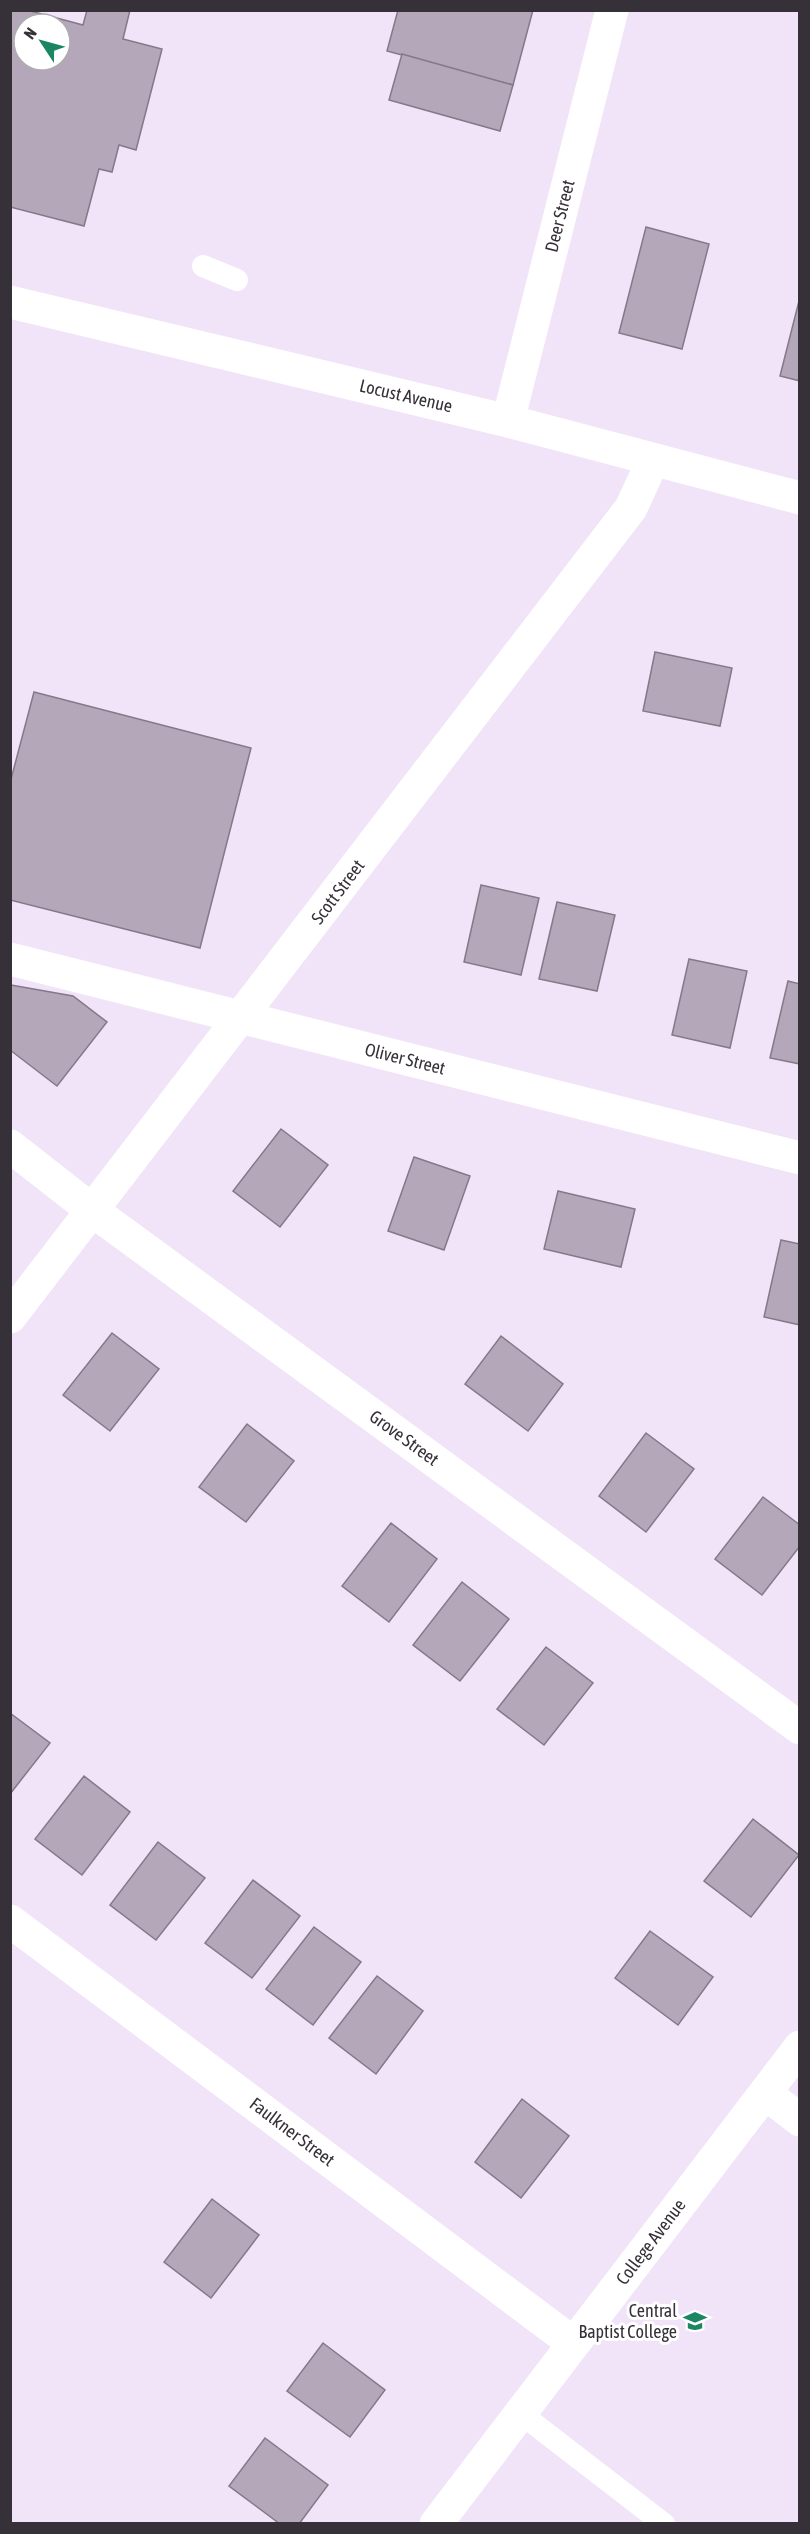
<svg xmlns="http://www.w3.org/2000/svg" width="810" height="2534" font-family="'Asap Condensed',sans-serif">
  <style>
    .building { fill: #b3a7b9; stroke: #847889; stroke-width: 1.5; fill-rule: evenodd }
    .lines { fill: none; stroke-linecap: round; stroke-linejoin: round }
    .service { stroke: #fff; stroke-width: 22 }
    .minor { stroke: #fff; stroke-width: 33 }
    .tertiary { stroke: #fff; stroke-width: 33 }
    .labels { text-anchor: middle; stroke-width: 6; stroke-linejoin: round; paint-order: stroke }
    .street-label { font-size: 18px; fill: #363138; stroke: #fff }
    .poi-label { font-size: 18px; fill: #363138; stroke: #fff; text-anchor: end }
  </style>
  <rect width="100%" height="100%" fill="#f1e4f8"/>
  <g class="building">
    <path d="M10 10H27L83 25 87 10H130L123 39 162 49 136 150 119 145 112 172 99 169 84 226 10 207ZM24 24H60V60H24Z"/>
    <polygon points="398,10 533,10 513,85 387,51"/>
    <polygon points="402,54 513,85 500,131 389,100"/>
    <polygon points="646,227 709,244 682,349 619,333"/>
    <polygon points="800,297 800,381 780,376"/>
    <polygon points="655,652 732,668 720,726 643,711"/>
    <polygon points="34,692 251,748 200,948 10,900 10,783"/>
    <polygon points="481,885 539,898 521,975 464,962"/>
    <polygon points="557,902 615,915 597,991 539,979"/>
    <polygon points="689,959 747,971 730,1048 672,1035"/>
    <polygon points="788,981 800,984 800,1064 770,1058"/>
    <polygon points="11,985 73,996 107,1022 57,1086 10,1050"/>
    <polygon points="281,1129 328,1165 280,1227 233,1191"/>
    <polygon points="414,1157 470,1176 444,1250 388,1231"/>
    <polygon points="558,1191 635,1209 621,1267 544,1249"/>
    <polygon points="781,1240 800,1244 800,1325 764,1317"/>
    <polygon points="112,1333 159,1369 110,1431 63,1395"/>
    <polygon points="501,1336 563,1384 528,1431 465,1384"/>
    <polygon points="247,1424 294,1461 246,1522 199,1487"/>
    <polygon points="646,1433 694,1469 646,1532 599,1496"/>
    <polygon points="763,1497 800,1525 800,1546 762,1595 715,1559"/>
    <polygon points="391,1523 437,1559 389,1622 342,1586"/>
    <polygon points="462,1582 509,1619 460,1681 413,1645"/>
    <polygon points="546,1647 593,1683 544,1745 497,1709"/>
    <polygon points="10,1713 50,1743 10,1794"/>
    <polygon points="84,1776 130,1812 82,1875 35,1839"/>
    <polygon points="753,1819 799,1855 751,1917 704,1881"/>
    <polygon points="158,1842 205,1878 156,1940 110,1905"/>
    <polygon points="253,1880 300,1916 252,1978 205,1943"/>
    <polygon points="314,1927 361,1962 313,2025 266,1989"/>
    <polygon points="650,1931 713,1977 678,2025 615,1978"/>
    <polygon points="377,1976 423,2011 376,2074 329,2038"/>
    <polygon points="522,2099 569,2136 521,2198 475,2162"/>
    <polygon points="212,2199 259,2235 211,2298 164,2262"/>
    <polygon points="323,2343 385,2390 350,2437 287,2391"/>
    <polygon points="265,2438 328,2485 299,2524 280,2524 229,2486"/>
  </g>
  <g class="lines">
    <g class="service">
      <polyline points="203,266 237,280"/>
      <polyline points="520,2413 664,2524"/>
    </g>
    <g class="minor">
      <polyline points="10,302 508,421 800,498"/>
      <polyline points="508,421 612,10"/>
      <polyline points="10,959 800,1158"/>
      <polyline points="10,1146 93,1211 800,1728"/>
      <polyline points="10,1317 631,508 653,460"/>
      <polyline points="10,1921 573,2343"/>
      <polyline points="765,2093 800,2120"/>
    </g>
    <polyline class="tertiary" points="436,2524 800,2047"/>
  </g>
  <defs>
    <g id="university-bare" transform="scale(1.8)"><path d="M0-5L7-2L0 1L-7-2ZM-4 1L0 2.5L4 1V4Q0 6-4 4Z" fill="#1b8662" stroke="#fff" stroke-width="2.5" paint-order="stroke"/></g>
  </defs>
  <g fill-rule="evenodd">
    <use href="#university-bare" x="695" y="2321"/>
  </g>
  <g class="labels">
    <g class="street-label">
      <text transform="translate(560 216) rotate(-76)" y="6">Deer Street</text>
      <text transform="translate(406 396) rotate(13)" y="6">Locust Avenue</text>
      <text transform="translate(338 892) rotate(-53)" y="6">Scott Street</text>
      <text transform="translate(405 1059) rotate(14)" y="6">Oliver Street</text>
      <text transform="translate(404 1438) rotate(36)" y="6">Grove Street</text>
      <text transform="translate(292 2132) rotate(37)" y="6">Faulkner Street</text>
      <text transform="translate(651 2242) rotate(-53)" y="6">College Avenue</text>
    </g>
    <g class="poi-label">
      <text x="677" y="2317">Central<tspan x="677" dy="21">Baptist College</tspan></text>
    </g>
  </g>
  <rect width="810" height="2534" fill="none" stroke="#363138" stroke-width="24"/>
  <g transform="translate(42 42) rotate(306)"><circle r="28" fill="#ffffff" stroke="#afadaf" stroke-width="1.5"/>
  <path d="M0-4.5L10 22L0 15L-10 22Z" fill="#1b8662"/>
  <text y="-9" font-size="16" font-weight="bold" text-anchor="middle" fill="#363138">N</text>
  </g>
</svg>
